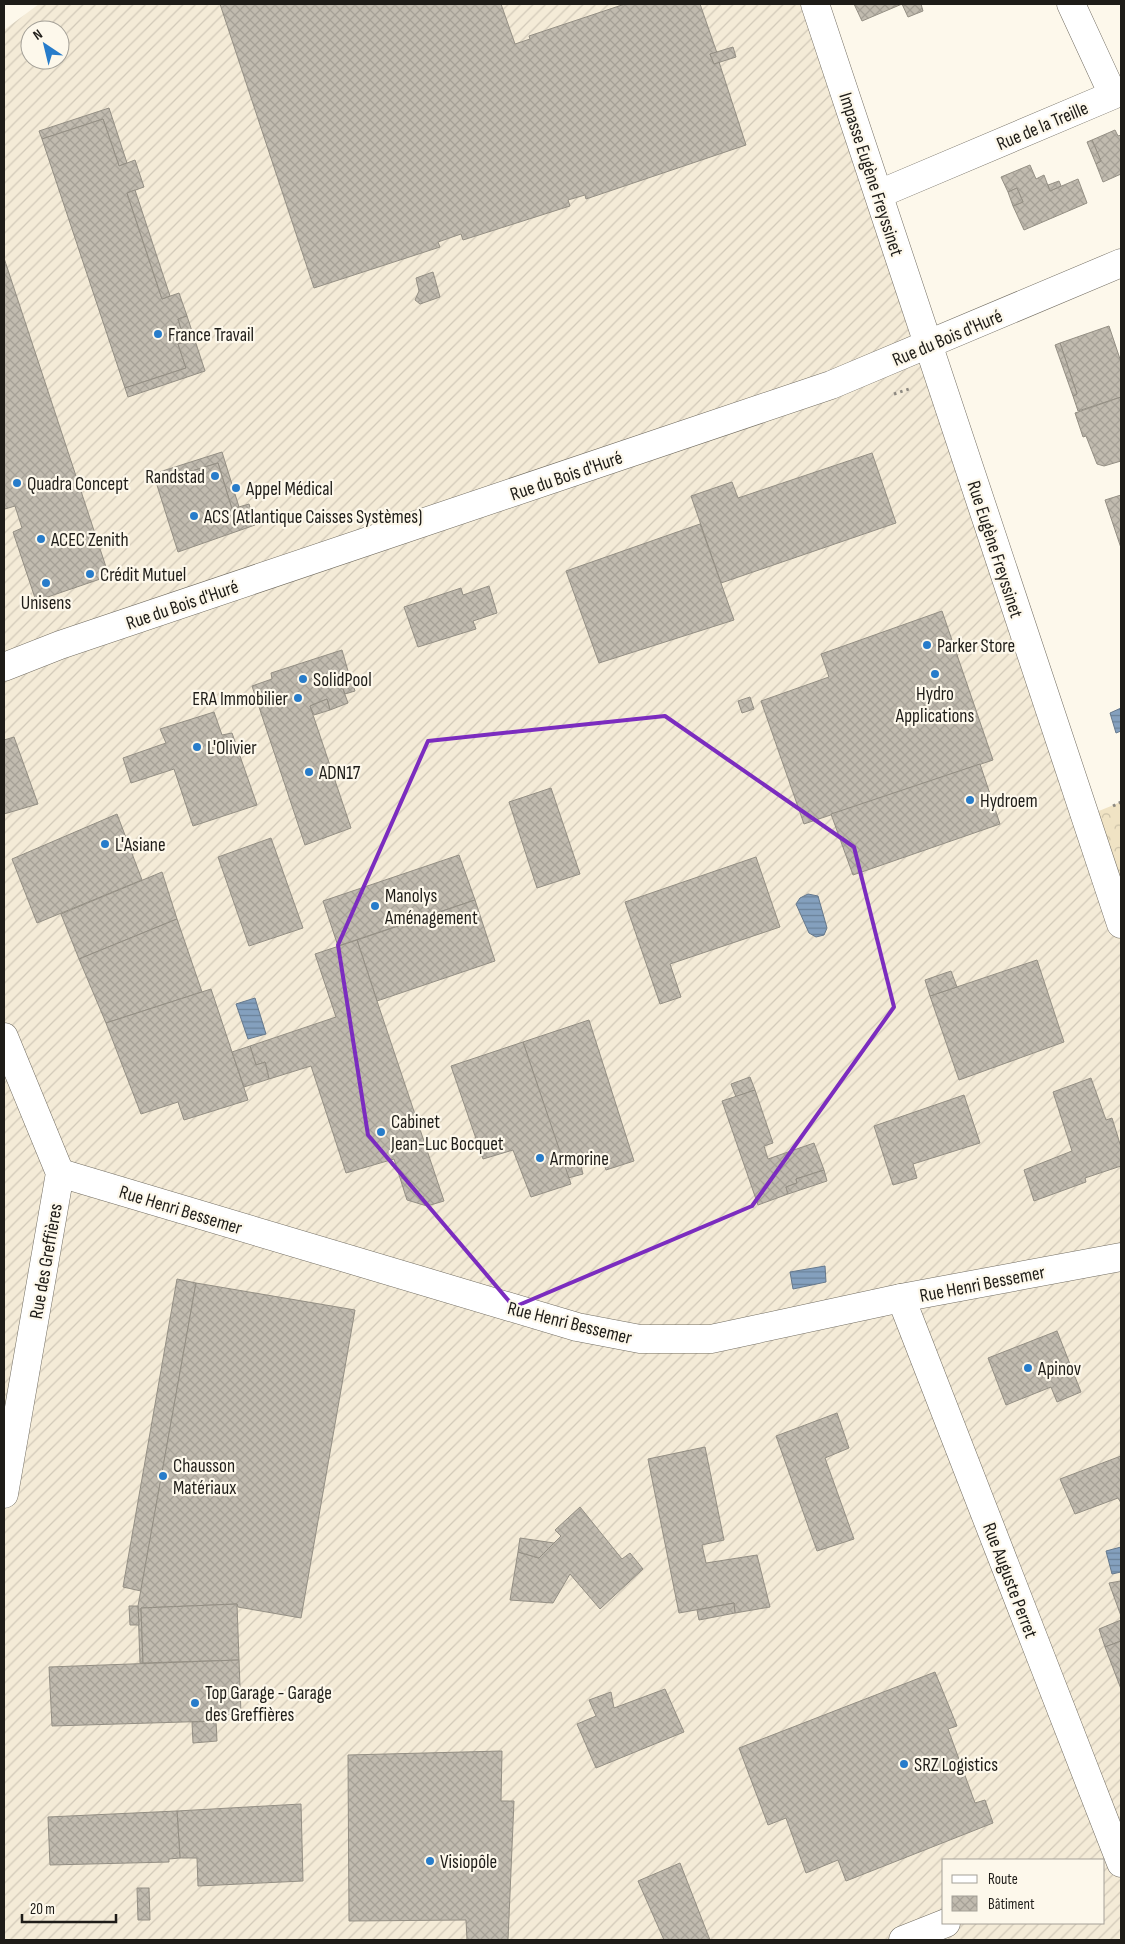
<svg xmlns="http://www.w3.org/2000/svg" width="1125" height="1944" font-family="'Sofia Sans Condensed',sans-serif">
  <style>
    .industrial { fill: url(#industrial-furrows); fill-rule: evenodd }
    .forest { fill: url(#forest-crowns) }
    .water { fill: url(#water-rules); stroke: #65788c }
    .building { fill: url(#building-cross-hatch); stroke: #948f84 }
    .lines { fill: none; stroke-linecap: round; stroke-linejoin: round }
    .minor-casing { stroke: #716c61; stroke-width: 29 }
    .path { stroke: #8c8880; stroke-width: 3; stroke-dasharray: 2.5 4; stroke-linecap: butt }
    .minor { stroke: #fff; stroke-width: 28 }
    .marked { fill: none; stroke: #7b2cbf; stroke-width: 4; stroke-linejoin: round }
    .poi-dot { fill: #277cca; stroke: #fdf8eb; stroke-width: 2 }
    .labels { text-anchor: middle; stroke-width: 4.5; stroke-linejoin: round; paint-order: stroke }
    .street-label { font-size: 19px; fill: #1e1c18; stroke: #fdf8eb }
    .poi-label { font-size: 19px; fill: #1e1c18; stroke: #fdf8eb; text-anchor: start }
  </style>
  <defs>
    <pattern id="industrial-furrows" width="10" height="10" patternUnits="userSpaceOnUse" patternTransform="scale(1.25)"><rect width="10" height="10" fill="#f4ebd7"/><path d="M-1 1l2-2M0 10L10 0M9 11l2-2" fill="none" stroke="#d1c9b8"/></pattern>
    <pattern id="forest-crowns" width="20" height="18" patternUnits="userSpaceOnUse" patternTransform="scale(1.25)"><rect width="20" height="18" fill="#f0e3c4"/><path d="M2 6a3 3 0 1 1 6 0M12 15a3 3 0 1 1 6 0" fill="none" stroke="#cdc2a8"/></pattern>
    <pattern id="water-rules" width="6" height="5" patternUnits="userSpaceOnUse" patternTransform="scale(1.25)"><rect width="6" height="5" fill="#84a0be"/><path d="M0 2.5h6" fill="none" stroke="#6b8299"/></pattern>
    <pattern id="building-cross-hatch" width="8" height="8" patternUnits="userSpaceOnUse" patternTransform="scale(1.25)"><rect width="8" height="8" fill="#c1bbaf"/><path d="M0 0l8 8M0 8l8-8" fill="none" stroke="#a5a096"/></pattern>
  </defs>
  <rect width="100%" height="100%" fill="#fdf8eb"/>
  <path class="industrial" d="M39 4H815L1121 916V1940H4V30ZM30 30H60V60H30ZM944 1860H1104V1923H944Z"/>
  <polygon class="forest" points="1121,802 1121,924 1084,817"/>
  <g class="water">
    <polygon points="1121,708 1121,731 1116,733 1110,713"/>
    <polygon points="808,894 818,896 827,928 824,935 816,937 809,933 796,904 800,898"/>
    <polygon points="255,998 266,1034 248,1039 236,1004"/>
    <polygon points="825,1266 826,1282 793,1289 790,1272"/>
    <polygon points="1121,1547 1121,1572 1112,1574 1106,1551"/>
  </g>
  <g class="building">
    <polygon points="220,4 501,4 515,44 530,39 529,36 625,4 700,4 717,53 710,54 714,64 719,62 746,145 586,199 585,195 568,200 570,206 463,240 461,234 438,242 440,247 314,288"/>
    <polygon points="854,4 921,4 923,11 908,17 902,4 862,21"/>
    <polygon points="733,47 736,57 714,64 710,54"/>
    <polygon points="109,108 127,163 119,166 103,119 42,139 39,131"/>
    <polygon points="103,119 119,166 135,160 144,187 127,193 162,299 179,293 187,316 178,319 185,342 178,344 186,368 125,388 42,139"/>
    <polygon points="1115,130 1118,136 1121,135 1121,174 1103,182 1096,164 1101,161 1092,140"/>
    <polygon points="1092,140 1101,161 1096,164 1087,142"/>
    <polygon points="1030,165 1036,179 1044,175 1050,191 1078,179 1087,203 1024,230 1013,206 1023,202 1017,188 1008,192 1001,177"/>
    <polygon points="1059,181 1061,186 1050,191 1048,185"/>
    <polygon points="1017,188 1023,202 1013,206 1008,192"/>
    <polygon points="135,190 170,296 162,299 127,193"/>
    <polygon points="4,258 109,576 36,601 13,532 22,528 15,506 5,509 4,505"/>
    <polygon points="433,272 440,297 420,304 415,300 419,291 416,278"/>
    <polygon points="187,316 205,371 128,397 125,388 186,368 178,344 185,342 178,319"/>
    <polygon points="1109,326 1121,362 1121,397 1078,411 1073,396 1077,394 1060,343"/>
    <polygon points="1060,343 1077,394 1073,396 1055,345"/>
    <polygon points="1121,397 1121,461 1104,466 1097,464 1086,436 1083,437 1075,413"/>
    <polygon points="222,452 239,507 232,509 218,463 156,482 153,474"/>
    <polygon points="872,453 896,523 721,583 691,496 732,482 738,498"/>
    <polygon points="218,463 232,509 249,504 255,525 178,552 156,482"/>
    <polygon points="1121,495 1121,548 1105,500"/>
    <polygon points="700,524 734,620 599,663 566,571"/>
    <polygon points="489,586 497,613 473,621 476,629 418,647 404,607 461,588 463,595"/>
    <polygon points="942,611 993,760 804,824 761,701 829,677 821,654"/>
    <polygon points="342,650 348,671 338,675 348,703 330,710 327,699 310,706 351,828 305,845 252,686 272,679 271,673"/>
    <polygon points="348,671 355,691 345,694 338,675"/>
    <polygon points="750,697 754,709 742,713 738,701"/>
    <polygon points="327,699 330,710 314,715 310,706"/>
    <polygon points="214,712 222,735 232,733 257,805 193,826 174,769 131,783 123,758 166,743 160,729"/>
    <polygon points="14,737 38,804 4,814 4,740"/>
    <polygon points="980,764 1000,824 853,875 831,814"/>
    <polygon points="551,788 580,874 537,888 509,802"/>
    <polygon points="117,814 142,880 37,923 12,859"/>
    <polygon points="271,838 303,928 249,946 218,857"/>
    <polygon points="459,855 475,900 338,946 323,901"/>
    <polygon points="756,857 780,927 670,964 681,997 660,1004 625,902"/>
    <polygon points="162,872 177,919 79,959 61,914"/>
    <polygon points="475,900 495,961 377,1001 357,940"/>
    <polygon points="177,919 202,992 106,1023 79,959"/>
    <polygon points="357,940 377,1001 444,1201 427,1206 407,1200 394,1159 346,1173 311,1066 269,1079 265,1062 256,1065 250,1046 336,1017 315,954"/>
    <polygon points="1037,960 1064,1042 959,1080 930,996"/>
    <polygon points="951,971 957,987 930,996 925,980"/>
    <polygon points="211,989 248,1100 184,1120 178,1102 141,1114 106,1023"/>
    <polygon points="589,1020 634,1161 606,1170 602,1158 581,1166 583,1174 568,1178 523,1042"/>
    <polygon points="523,1042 571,1184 531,1197 513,1150 483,1159 451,1066"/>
    <polygon points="250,1046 256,1065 265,1062 269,1079 244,1087 232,1052"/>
    <polygon points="750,1077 755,1090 736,1097 731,1084"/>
    <polygon points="1091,1078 1106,1120 1112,1118 1121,1147 1121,1166 1085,1178 1086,1182 1034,1201 1024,1170 1072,1151 1053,1092"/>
    <polygon points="755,1090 773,1143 764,1146 768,1159 814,1143 824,1170 796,1179 797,1183 786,1187 788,1194 758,1205 722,1101"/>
    <polygon points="964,1095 980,1143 913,1164 917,1178 893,1185 874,1126"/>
    <polygon points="824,1170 827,1181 788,1194 786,1187 797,1183 796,1179"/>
    <polygon points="177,1279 196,1283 141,1591 123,1587"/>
    <polygon points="196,1283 355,1310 301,1618 238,1607 237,1604 141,1608 143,1663 140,1663 138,1606"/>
    <polygon points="1057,1331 1081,1392 1057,1402 1051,1387 1006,1405 988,1358"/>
    <polygon points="837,1413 849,1448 825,1458 854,1539 817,1551 776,1436"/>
    <polygon points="705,1447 724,1540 702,1545 706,1563 757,1555 770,1607 735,1613 734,1603 679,1613 648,1459"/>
    <polygon points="1121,1456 1121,1503 1118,1498 1075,1514 1060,1479"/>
    <polygon points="580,1507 622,1559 630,1553 643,1569 600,1609 570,1574 553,1603 510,1600 518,1552 539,1558 561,1536 555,1530"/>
    <polygon points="520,1538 554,1543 539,1558 518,1552"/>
    <polygon points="1121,1581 1121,1616 1109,1583"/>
    <polygon points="734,1603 735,1613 699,1620 697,1610"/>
    <polygon points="237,1604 239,1660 143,1663 141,1608"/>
    <polygon points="129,1606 138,1606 139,1625 130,1625"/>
    <polygon points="1121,1620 1121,1641 1105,1647 1099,1629"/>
    <polygon points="1121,1641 1121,1689 1105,1647"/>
    <polygon points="239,1660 241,1714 216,1715 216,1721 52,1726 49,1667"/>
    <polygon points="935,1672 957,1726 948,1729 975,1803 985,1800 993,1823 846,1881 838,1860 806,1873 786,1818 768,1825 739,1748"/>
    <polygon points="665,1689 684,1732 596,1768 577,1724 596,1716 589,1700 611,1692 614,1708"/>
    <polygon points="216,1721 217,1741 193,1743 192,1722"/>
    <polygon points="502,1751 501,1801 514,1801 508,1940 467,1940 466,1920 349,1921 348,1755"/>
    <polygon points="301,1804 303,1881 198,1886 197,1858 180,1858 177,1811"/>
    <polygon points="177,1811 180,1858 169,1859 169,1862 50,1865 48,1817"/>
    <polygon points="680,1863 710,1940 664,1940 638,1881"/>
    <polygon points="137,1888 149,1888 150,1920 138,1920"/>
  </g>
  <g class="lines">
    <g class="minor-casing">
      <g id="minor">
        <polyline points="815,4 1121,924"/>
        <polyline points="879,194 1113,95 1071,4"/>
        <polyline points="4,667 60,645 831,385 1121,263"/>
        <polyline points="4,1037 60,1173 4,1494"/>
        <polyline points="60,1173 577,1327 640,1339 711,1339 901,1298 1121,1257"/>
        <polyline points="901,1298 1121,1863"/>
        <polyline points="903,1940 946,1923"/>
      </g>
    </g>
    <g class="path">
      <polyline points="894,394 912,388"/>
      <polyline points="1113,806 1121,802"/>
    </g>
    <use href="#minor" class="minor"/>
  </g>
  <path class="marked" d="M665 716 854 847 894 1007 752 1206 514 1307 368 1135 338 945 428 741Z"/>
  <g class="poi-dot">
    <circle cx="158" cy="334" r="5"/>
    <circle cx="215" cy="476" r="5"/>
    <circle cx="17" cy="483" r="5"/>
    <circle cx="236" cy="488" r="5"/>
    <circle cx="194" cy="516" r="5"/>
    <circle cx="41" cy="539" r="5"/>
    <circle cx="90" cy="574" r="5"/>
    <circle cx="46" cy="583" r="5"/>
    <circle cx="927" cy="645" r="5"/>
    <circle cx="935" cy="674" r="5"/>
    <circle cx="303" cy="679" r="5"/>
    <circle cx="298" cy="698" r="5"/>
    <circle cx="197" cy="747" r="5"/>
    <circle cx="309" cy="772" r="5"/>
    <circle cx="970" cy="800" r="5"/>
    <circle cx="105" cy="844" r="5"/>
    <circle cx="375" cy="906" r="5"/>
    <circle cx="381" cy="1132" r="5"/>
    <circle cx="540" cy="1158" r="5"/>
    <circle cx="1028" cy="1368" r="5"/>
    <circle cx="163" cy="1476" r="5"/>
    <circle cx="195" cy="1703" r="5"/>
    <circle cx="904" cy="1764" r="5"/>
    <circle cx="430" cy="1861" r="5"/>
  </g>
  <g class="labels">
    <g class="street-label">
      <text transform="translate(1042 125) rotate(-23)" y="7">Rue de la Treille</text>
      <text transform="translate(872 174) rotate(72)" y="7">Impasse Eugène Freyssinet</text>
      <text transform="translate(947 337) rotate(-23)" y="7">Rue du Bois d'Huré</text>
      <text transform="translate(566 475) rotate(-19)" y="7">Rue du Bois d'Huré</text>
      <text transform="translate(996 549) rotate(72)" y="7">Rue Eugène Freyssinet</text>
      <text transform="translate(182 604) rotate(-19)" y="7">Rue du Bois d'Huré</text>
      <text transform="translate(181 1209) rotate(17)" y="7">Rue Henri Bessemer</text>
      <text transform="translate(45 1261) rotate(-80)" y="7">Rue des Greffières</text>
      <text transform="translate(982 1283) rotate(-11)" y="7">Rue Henri Bessemer</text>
      <text transform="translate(570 1322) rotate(14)" y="7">Rue Henri Bessemer</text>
      <text transform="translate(1011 1580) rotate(69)" y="7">Rue Auguste Perret</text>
    </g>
    <g class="poi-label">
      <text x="168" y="341">France Travail</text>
      <text x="205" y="483" text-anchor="end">Randstad</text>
      <text x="27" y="490">Quadra Concept</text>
      <text x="246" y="495">Appel Médical</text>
      <text x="204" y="523">ACS (Atlantique Caisses Systèmes)</text>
      <text x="51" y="546">ACEC Zenith</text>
      <text x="100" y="581">Crédit Mutuel</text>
      <text x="46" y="609" text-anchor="middle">Unisens</text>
      <text x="937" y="652">Parker Store</text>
      <text x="313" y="686">SolidPool</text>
      <text x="935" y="700" text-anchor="middle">Hydro<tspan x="935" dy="22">Applications</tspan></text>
      <text x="288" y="705" text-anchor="end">ERA Immobilier</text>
      <text x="207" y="754">L'Olivier</text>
      <text x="319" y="779">ADN17</text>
      <text x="980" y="807">Hydroem</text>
      <text x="115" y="851">L'Asiane</text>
      <text x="385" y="902">Manolys<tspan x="385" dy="22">Aménagement</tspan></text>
      <text x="391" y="1128">Cabinet<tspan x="391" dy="22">Jean-Luc Bocquet</tspan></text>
      <text x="550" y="1165">Armorine</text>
      <text x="1038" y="1375">Apinov</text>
      <text x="173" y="1472">Chausson<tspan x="173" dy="22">Matériaux</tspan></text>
      <text x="205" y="1699">Top Garage - Garage<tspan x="205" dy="22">des Greffières</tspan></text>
      <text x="914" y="1771">SRZ Logistics</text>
      <text x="440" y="1868">Visiopôle</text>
    </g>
  </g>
  <rect width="1125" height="1944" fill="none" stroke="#1e1c18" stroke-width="10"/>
  <rect x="942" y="1859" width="162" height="65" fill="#fdf8eb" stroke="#a4a097"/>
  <rect x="952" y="1875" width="25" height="8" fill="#ffffff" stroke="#a4a097"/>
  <text x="988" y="1884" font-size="15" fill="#1e1c18">Route</text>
  <rect x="952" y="1896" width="25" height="15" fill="url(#building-cross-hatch)" stroke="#a4a097"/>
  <text x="988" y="1909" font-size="15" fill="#1e1c18">Bâtiment</text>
  <g transform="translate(45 45) rotate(325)"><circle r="24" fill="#fdf8eb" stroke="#a4a097"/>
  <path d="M0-4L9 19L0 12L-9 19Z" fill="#277cca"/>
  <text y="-8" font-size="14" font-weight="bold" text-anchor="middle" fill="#1e1c18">N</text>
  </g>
  <path d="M22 1914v8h94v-8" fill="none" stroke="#1e1c18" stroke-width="2.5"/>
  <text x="30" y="1914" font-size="15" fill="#1e1c18" stroke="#fdf8eb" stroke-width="4" paint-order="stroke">20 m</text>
</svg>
